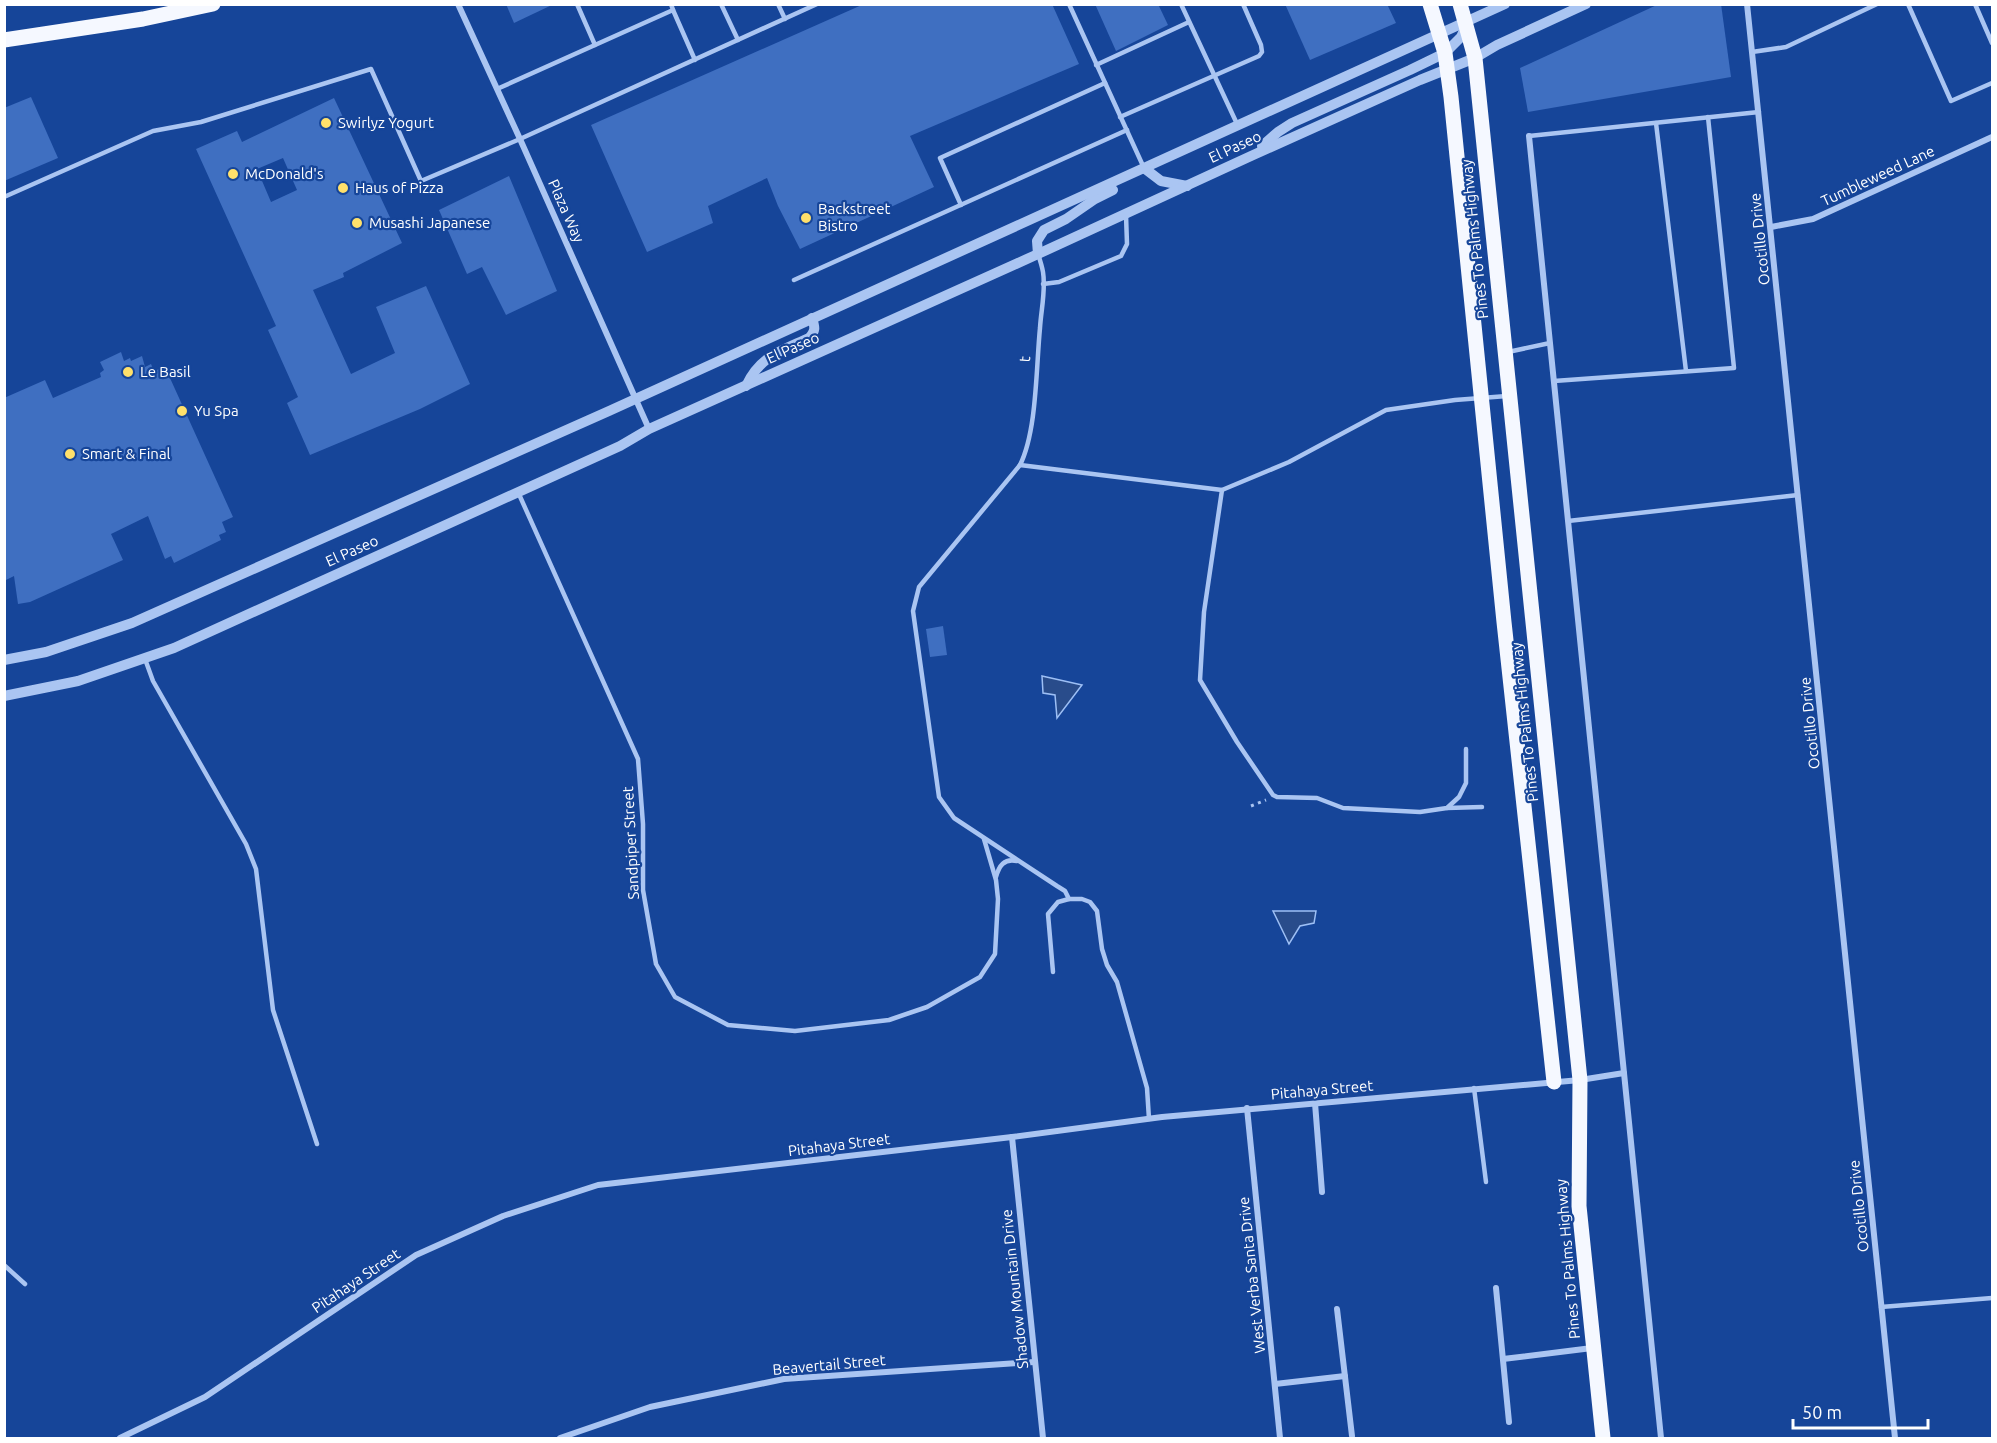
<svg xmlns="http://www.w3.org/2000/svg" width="1997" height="1443" font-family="Ubuntu,sans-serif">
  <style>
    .water { fill: #294c8b; stroke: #9dbff5; stroke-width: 1.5 }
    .building { fill: #3f6fc1; fill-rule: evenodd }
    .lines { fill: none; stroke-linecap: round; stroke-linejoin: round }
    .path { stroke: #aac5f2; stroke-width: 3; stroke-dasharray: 3 4.5; stroke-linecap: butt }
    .service { stroke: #aac5f2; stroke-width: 4.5 }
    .minor { stroke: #aac5f2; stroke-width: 6 }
    .tertiary { stroke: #aac5f2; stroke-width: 10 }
    .primary { stroke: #f5f8ff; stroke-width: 15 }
    .poi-dot { fill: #ffe06b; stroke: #164599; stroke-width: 2 }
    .labels { text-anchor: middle; stroke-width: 4.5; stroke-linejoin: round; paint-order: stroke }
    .poi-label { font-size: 15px; fill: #fff; stroke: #164599; text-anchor: start }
    .street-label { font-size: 15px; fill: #fff; stroke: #164599 }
  </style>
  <rect width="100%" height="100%" fill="#164599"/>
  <g class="water">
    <polygon points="1042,676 1082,685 1057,718 1055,695 1043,693"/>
    <polygon points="1273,911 1316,911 1314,923 1300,926 1289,944"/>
  </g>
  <g class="building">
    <polygon points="506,4 554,4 514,23"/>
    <polygon points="864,4 1052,4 1079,64 910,136 934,187 800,249 778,206 767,178 708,206 713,223 647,252 591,125"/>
    <polygon points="1095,4 1158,4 1168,25 1116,51"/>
    <polygon points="1285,4 1387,4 1396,23 1310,60"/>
    <polygon points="1659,4 1721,4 1731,77 1528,112 1520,68"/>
    <polygon points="31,97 58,158 4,181 4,108"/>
    <path d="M334 98 402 243 343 273 344 277 313 290 351 374 395 353 376 307 426 286 470 384 420 409 310 455 287 403 298 397 268 330 276 326 196 149 237 131 242 142ZM283 158 297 190 271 202 257 169Z"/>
    <polygon points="509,176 557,291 506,315 482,267 467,274 439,210"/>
    <polygon points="121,352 124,361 130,358 131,361 142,356 145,367 151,364 154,371 165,367 233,517 222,522 226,532 219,535 221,540 174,563 171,556 165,559 148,516 111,534 123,560 30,602 18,604 14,576 4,581 4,398 45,380 53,398 101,377 100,373 104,370 100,362"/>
    <polygon points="943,626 947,655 930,657 926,629"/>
  </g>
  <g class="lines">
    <polyline class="path" points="1251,806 1266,800"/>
    <g class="service">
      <polyline points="577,4 595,45"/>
      <polyline points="721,4 738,40"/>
      <polyline points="778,4 785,19"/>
      <polyline points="1069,4 1144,168"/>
      <polyline points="1181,4 1238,126"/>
      <polyline points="1908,4 1951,101 1992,83"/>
      <polyline points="1975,4 1992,43"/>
      <polyline points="673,10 695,60"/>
      <polyline points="1752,52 1786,47 1877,4"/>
      <polyline points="1096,65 1189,22"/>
      <polyline points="497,89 673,10 671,4"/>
      <polyline points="1120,117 1259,56 1262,52 1261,45 1243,4"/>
      <polyline points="1656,123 1686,371"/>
      <polyline points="1529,136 1759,112"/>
      <polyline points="4,197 153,131 201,122 371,69 421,181 520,139 817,4"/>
      <polyline points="961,205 940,158 1105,83"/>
      <polyline points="794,280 1127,130"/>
      <polyline points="1043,284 1059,282 1121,256 1127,244 1126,215"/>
      <polyline points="1508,352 1550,343"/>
      <polyline points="1554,381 1734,368 1708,117"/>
      <path d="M1020 465C1037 431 1036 368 1040 328 1041 310 1046 290 1043 272 1042 266 1040 260 1038 254"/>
      <polyline points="1222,490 1204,612 1200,680 1237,742 1273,795 1277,797 1317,798 1343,808 1420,812 1447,808 1459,797 1466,783 1466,749"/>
      <polyline points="518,492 638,759 643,824 643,890 656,964 675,997 728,1025 795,1031 889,1020 927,1007 980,977 995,954 998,899 996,880 984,839"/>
      <polyline points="1568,521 1798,495"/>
      <polyline points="145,659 153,681 246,844 256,869 273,1010 317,1144"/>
      <polyline points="1447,808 1482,807"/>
      <path d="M996 877C999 866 1004 858 1017 861"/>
      <polyline points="1053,972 1048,914 1058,902 1069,899"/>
      <polyline points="1474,1088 1486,1182"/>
      <polyline points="1149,1119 1147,1088 1117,982 1107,965 1102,949 1097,911 1090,902 1082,899 1069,899 1065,891 1057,886 954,818 939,797 913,611 919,587 1020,465 1222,490 1289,462 1386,410 1455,400 1507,396"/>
      <polyline points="4,1265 25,1284"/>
      <polyline points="1881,1307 1992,1298"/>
    </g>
    <g class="minor">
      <polyline points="458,4 520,139 649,429"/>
      <polyline points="1747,4 1895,1438"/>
      <polyline points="1529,136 1661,1438"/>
      <polyline points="1771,227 1813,219 1992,137"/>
      <polyline points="1315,1103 1322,1192"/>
      <polyline points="1247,1108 1280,1438"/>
      <polyline points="1012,1137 1043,1438"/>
      <polyline points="1496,1288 1509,1422"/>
      <polyline points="1337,1309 1352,1436"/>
      <polyline points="1503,1359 1592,1348"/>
      <polyline points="1275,1384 1345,1376"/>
      <polyline points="120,1438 205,1397 416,1255 503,1216 598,1185 1012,1137 1162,1117 1580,1080 1624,1073"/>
      <polyline points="560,1438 650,1407 784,1379 1034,1362"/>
    </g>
    <g class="tertiary">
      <polyline points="1262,146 1278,132 1292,123 1410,70 1445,53 1461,37 1466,26"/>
      <polyline points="1144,168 1161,181 1187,186"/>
      <polyline points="1038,254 1037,241 1044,230 1066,219 1095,199 1113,190"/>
      <path d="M746 386C760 356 781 351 809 338 816 331 815 327 812 318"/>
      <polyline points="4,660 46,652 132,623 609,411 1505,4"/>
      <polyline points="4,696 78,681 174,648 620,446 649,429 1038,254 1251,156 1420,80 1475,58 1497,45 1586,4"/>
    </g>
    <g class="primary">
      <polyline points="1430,4 1445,53 1451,97 1504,622 1554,1082"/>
      <polyline points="1460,4 1475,58 1580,1080 1579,1206 1603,1438"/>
      <polyline points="4,40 143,19 213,4"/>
    </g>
  </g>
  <g class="poi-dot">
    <circle cx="326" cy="123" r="6"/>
    <circle cx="233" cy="174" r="6"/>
    <circle cx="343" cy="188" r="6"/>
    <circle cx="806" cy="218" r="6"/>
    <circle cx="357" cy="223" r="6"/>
    <circle cx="128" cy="372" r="6"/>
    <circle cx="182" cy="411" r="6"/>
    <circle cx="70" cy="454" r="6"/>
  </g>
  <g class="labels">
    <g class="poi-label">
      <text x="338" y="128">Swirlyz Yogurt</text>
      <text x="245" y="179">McDonald's</text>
      <text x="355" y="193">Haus of Pizza</text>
      <text x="818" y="214">Backstreet<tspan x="818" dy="17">Bistro</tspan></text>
      <text x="369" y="228">Musashi Japanese</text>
      <text x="140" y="377">Le Basil</text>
      <text x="194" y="416">Yu Spa</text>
      <text x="82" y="459">Smart &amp; Final</text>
    </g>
    <g class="street-label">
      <text transform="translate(1235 147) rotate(-25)" y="5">El Paseo</text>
      <text transform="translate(1878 176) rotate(-25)" y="5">Tumbleweed Lane</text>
      <text transform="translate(566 211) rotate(66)" y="5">Plaza Way</text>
      <text transform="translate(1475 239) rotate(-96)" y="5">Pines To Palms Highway</text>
      <text transform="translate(1760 239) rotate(-96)" y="5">Ocotillo Drive</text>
      <text transform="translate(793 348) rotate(-24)" y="5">El Paseo</text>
      <text transform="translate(1025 359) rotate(-85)" y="5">t</text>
      <text transform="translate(352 551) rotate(-24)" y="5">El Paseo</text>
      <text transform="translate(1525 722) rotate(-96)" y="5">Pines To Palms Highway</text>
      <text transform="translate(1810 723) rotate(-96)" y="5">Ocotillo Drive</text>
      <text transform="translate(631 843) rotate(-93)" y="5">Sandpiper Street</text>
      <text transform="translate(1322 1090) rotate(-5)" y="5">Pitahaya Street</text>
      <text transform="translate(839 1145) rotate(-7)" y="5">Pitahaya Street</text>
      <text transform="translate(1859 1206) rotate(-96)" y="5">Ocotillo Drive</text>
      <text transform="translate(1568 1259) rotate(-95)" y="5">Pines To Palms Highway</text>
      <text transform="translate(1252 1275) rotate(-96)" y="5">West Verba Santa Drive</text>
      <text transform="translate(356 1281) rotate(-34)" y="5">Pitahaya Street</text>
      <text transform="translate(1015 1289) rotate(-96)" y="5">Shadow Mountain Drive</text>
      <text transform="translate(829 1365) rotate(-5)" y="5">Beavertail Street</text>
    </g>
  </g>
  <rect width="1997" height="1443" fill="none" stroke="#ffffff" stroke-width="12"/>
  <path d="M1793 1419v9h135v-9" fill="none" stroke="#ffffff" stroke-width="3"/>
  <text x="1802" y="1419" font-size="18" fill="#ffffff" stroke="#164599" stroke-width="4.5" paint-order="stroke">50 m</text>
</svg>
